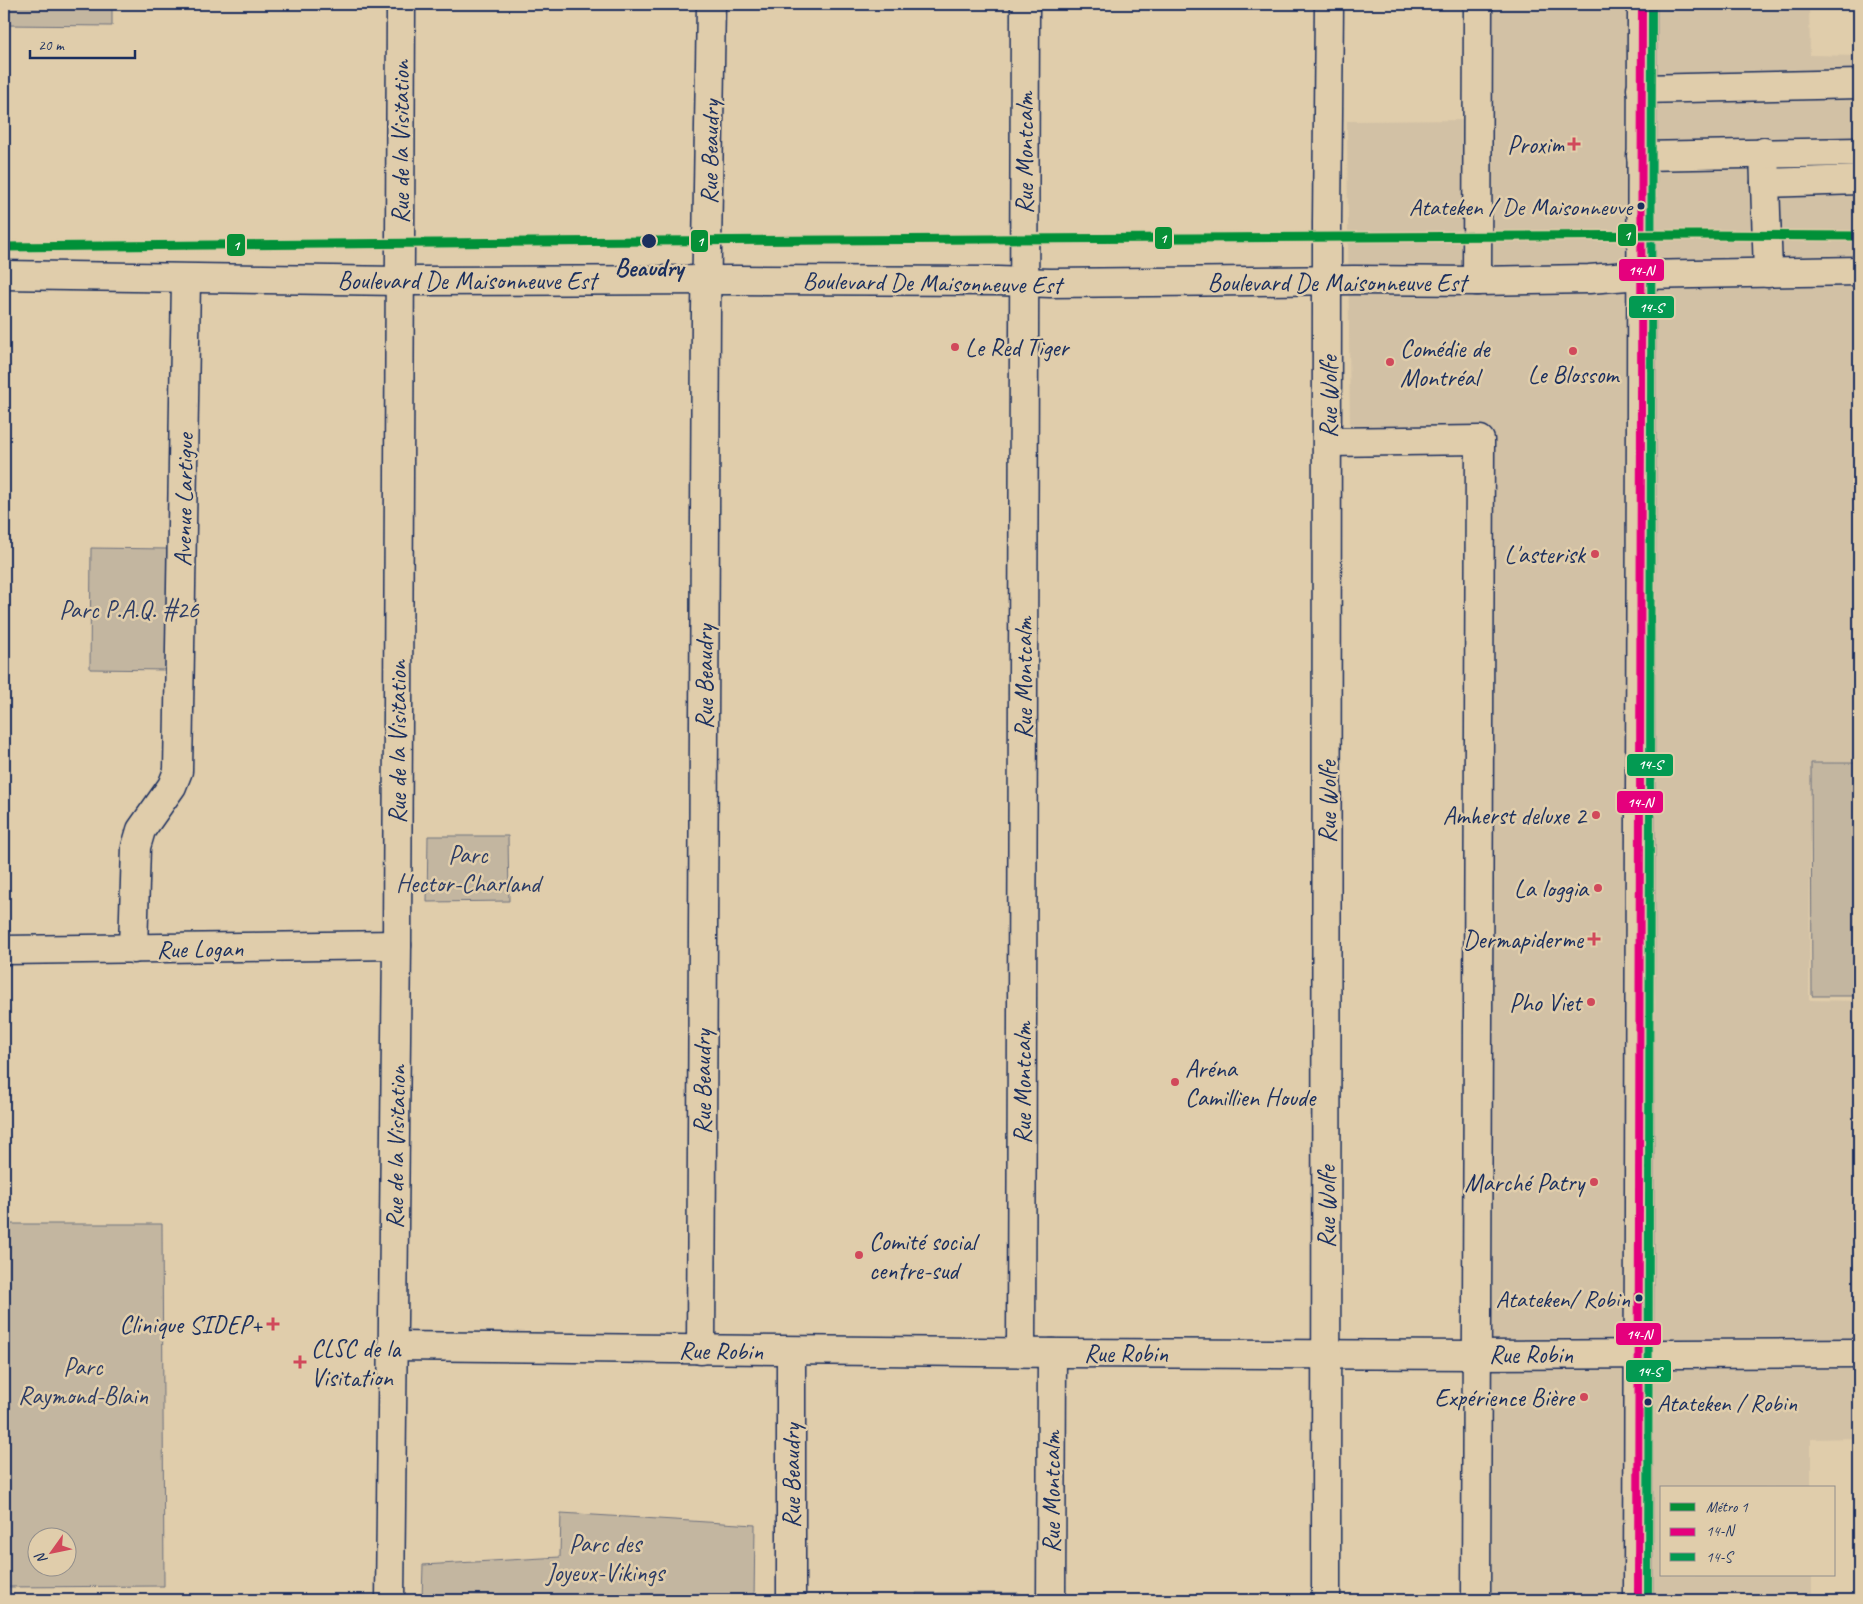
<svg xmlns="http://www.w3.org/2000/svg" width="1863" height="1604" font-family="Caveat,sans-serif">
  <style>
    .built { fill: #d2c1a5 }
    .green { fill: #c3b6a0; stroke: #6f727f; fill-rule: evenodd }
    .lines { fill: none; stroke-linecap: round; stroke-linejoin: round }
    .minor-casing { stroke: #1b2f5e; stroke-width: 31 }
    .minor { stroke: #e0cdab; stroke-width: 28 }
    .bus-1-casing { stroke: #e0cdab; stroke-width: 11 }
    .bus-2-casing { stroke: #e0cdab; stroke-width: 11 }
    .bus-1 { stroke: #e5007d; stroke-width: 8 }
    .bus-2 { stroke: #039a52; stroke-width: 8 }
    .metro-1-casing { stroke: #e0cdab; stroke-width: 12 }
    .metro-1 { stroke: #069037; stroke-width: 9 }
    .poi-dot { fill: #d1495b; stroke: #e0cdab; stroke-width: 2 }
    .bus-dot { fill: #1b2f5e; stroke: #e0cdab; stroke-width: 2 }
    .labels { text-anchor: middle; stroke-width: 5; stroke-linejoin: round; paint-order: stroke }
    .bus-label { font-size: 24px; fill: #1b2f5e; stroke: #e0cdab; text-anchor: end }
    .street-label { font-size: 25px; fill: #1b2f5e; stroke: #e0cdab }
    .poi-label { font-size: 25px; fill: #1b2f5e; stroke: #e0cdab; text-anchor: end }
    .stop-label { font-size: 25px; font-weight: bold; fill: #1b2f5e; stroke: #e0cdab }
    .park-label { font-size: 25px; fill: #2c3c65; stroke: #e0cdab }
    .line-badge { stroke: #e0cdab; stroke-width: 2 }
    .badge-label { font-size: 14px; text-anchor: middle; font-weight: bold; fill: #fff }
  </style>
  <rect width="100%" height="100%" fill="#e0cdab"/>
  <filter id="ink" filterUnits="userSpaceOnUse"><feTurbulence type="fractalNoise" baseFrequency=".02" numOctaves="2"/><feDisplacementMap in="SourceGraphic" scale="10" xChannelSelector="R" yChannelSelector="G"/><feConvolveMatrix kernelMatrix="1 2 1 2 8 2 1 2 1" color-interpolation-filters="sRGB"/></filter>
  <g filter="url(#ink)">
    <polygon class="built" points="1474,4 1809,4 1810,55 1859,56 1859,762 1811,763 1809,1000 1859,1001 1859,1438 1811,1439 1811,1488 1662,1488 1662,1575 1812,1575 1812,1600 1475,1600 1486,434 1350,437 1347,121 1474,120"/>
    <g class="green">
      <polygon points="4,4 112,4 112,26 4,25"/>
      <polygon points="91,548 168,549 167,670 90,669"/>
      <polygon points="1811,763 1859,763 1859,996 1812,996"/>
      <polygon points="428,836 508,836 509,901 427,902"/>
      <path d="M4 1224H162L164 1586 4 1587ZM38 1536H68V1566H38Z"/>
      <polygon points="561,1513 755,1525 754,1600 422,1600 423,1565 560,1557"/>
      <polygon points="916,1593 1019,1593 1019,1600 917,1600"/>
    </g>
    <g class="lines">
      <g class="minor-casing">
        <g id="minor">
          <polyline points="1641,89 1859,84"/>
          <polyline points="1764,152 1768,273"/>
          <polyline points="1641,156 1859,152"/>
          <polyline points="1765,183 1859,180"/>
          <polyline points="4,275 399,281 736,280 998,281 1050,283 1354,280 1477,281 1589,279 1641,275 1859,271"/>
          <polyline points="1477,281 1478,4"/>
          <polyline points="1328,442 1480,440 1476,1600"/>
          <polyline points="133,949 136,847 141,830 172,786 178,771 186,279"/>
          <polyline points="4,950 397,945"/>
          <polyline points="393,1346 1063,1353 1478,1355 1859,1353"/>
          <polyline points="701,1350 706,310 711,4"/>
          <polyline points="791,1351 791,1600"/>
          <polyline points="1021,1352 1025,4"/>
          <polyline points="390,1600 397,945 401,4"/>
          <polyline points="1051,1600 1052,1353"/>
          <polyline points="1326,1600 1327,222 1329,4"/>
          <polyline points="1638,1600 1642,4"/>
        </g>
      </g>
      <use href="#minor" class="minor"/>
      <g class="bus-1-casing">
        <polyline id="bus-1" points="1638,1600 1642,4"/>
      </g>
      <g class="bus-2-casing">
        <polyline id="bus-2" points="1648,1600 1652,4"/>
      </g>
      <use href="#bus-1" class="bus-1"/>
      <use href="#bus-2" class="bus-2"/>
      <g class="metro-1-casing">
        <polyline id="metro-1" points="4,247 650,241 1696,235 1859,236"/>
      </g>
      <use href="#metro-1" class="metro-1"/>
    </g>
  </g>
  <g class="poi-dot">
    <path d="M1571.5 136.5h5v5h5v5h-5v5h-5v-5h-5v-5h5z"/>
    <circle cx="955" cy="347" r="5"/>
    <circle cx="1573" cy="351" r="5"/>
    <circle cx="1390" cy="362" r="5"/>
    <circle cx="1595" cy="554" r="5"/>
    <circle cx="1596" cy="815" r="5"/>
    <circle cx="1598" cy="888" r="5"/>
    <path d="M1591.5 931.5h5v5h5v5h-5v5h-5v-5h-5v-5h5z"/>
    <circle cx="1591" cy="1002" r="5"/>
    <circle cx="1175" cy="1082" r="5"/>
    <circle cx="1594" cy="1182" r="5"/>
    <circle cx="859" cy="1255" r="5"/>
    <path d="M270.5 1316.5h5v5h5v5h-5v5h-5v-5h-5v-5h5z"/>
    <path d="M297.5 1354.5h5v5h5v5h-5v5h-5v-5h-5v-5h5z"/>
    <circle cx="1584" cy="1397" r="5"/>
  </g>
  <g class="bus-dot">
    <circle cx="1641" cy="206" r="4.5"/>
    <circle cx="649" cy="241" r="8"/>
    <circle cx="1639" cy="1298" r="4.5"/>
    <circle cx="1648" cy="1402" r="4.5"/>
  </g>
  <g class="labels">
    <g class="bus-label">
      <text x="1632" y="215">Atateken / De Maisonneuve</text>
      <text x="1630" y="1307">Atateken/ Robin</text>
      <text x="1657" y="1411" text-anchor="start">Atateken / Robin</text>
    </g>
    <g class="street-label">
      <text transform="translate(400 142) rotate(-90)" y="9">Rue de la Visitation</text>
      <text transform="translate(709 152) rotate(-89)" y="9">Rue Beaudry</text>
      <text transform="translate(1024 153) rotate(-90)" y="9">Rue Montcalm</text>
      <text x="467" y="289">Boulevard De Maisonneuve Est</text>
      <text transform="translate(932 282) rotate(1)" y="9">Boulevard De Maisonneuve Est</text>
      <text x="1337" y="291">Boulevard De Maisonneuve Est</text>
      <text transform="translate(1328 397) rotate(-90)" y="9">Rue Wolfe</text>
      <text transform="translate(183 500) rotate(-89)" y="9">Avenue Lartigue</text>
      <text transform="translate(704 677) rotate(-90)" y="9">Rue Beaudry</text>
      <text transform="translate(1023 678) rotate(-90)" y="9">Rue Montcalm</text>
      <text transform="translate(397 742) rotate(-90)" y="9">Rue de la Visitation</text>
      <text transform="translate(1327 802) rotate(-90)" y="9">Rue Wolfe</text>
      <text transform="translate(200 948) rotate(-1)" y="9">Rue Logan</text>
      <text transform="translate(702 1082) rotate(-90)" y="9">Rue Beaudry</text>
      <text transform="translate(1022 1083) rotate(-90)" y="9">Rue Montcalm</text>
      <text transform="translate(395 1147) rotate(-89)" y="9">Rue de la Visitation</text>
      <text transform="translate(1326 1207) rotate(-90)" y="9">Rue Wolfe</text>
      <text transform="translate(721 1350) rotate(1)" y="9">Rue Robin</text>
      <text x="1126" y="1362">Rue Robin</text>
      <text x="1531" y="1363">Rue Robin</text>
      <text transform="translate(791 1476) rotate(-90)" y="9">Rue Beaudry</text>
      <text transform="translate(1051 1492) rotate(-90)" y="9">Rue Montcalm</text>
    </g>
    <g class="poi-label">
      <text x="1564" y="153">Proxim</text>
      <text x="965" y="356" text-anchor="start">Le Red Tiger</text>
      <text x="1400" y="357" text-anchor="start">Comédie de<tspan x="1400" dy="29">Montréal</tspan></text>
      <text x="1573" y="383" text-anchor="middle">Le Blossom</text>
      <text x="1585" y="563">L'asterisk</text>
      <text x="1586" y="824">Amherst deluxe 2</text>
      <text x="1588" y="897">La loggia</text>
      <text x="1583" y="948">Dermapiderme</text>
      <text x="1581" y="1011">Pho Viet</text>
      <text x="1185" y="1077" text-anchor="start">Aréna<tspan x="1185" dy="29">Camillien Houde</tspan></text>
      <text x="1584" y="1191">Marché Patry</text>
      <text x="869" y="1250" text-anchor="start">Comité social<tspan x="869" dy="29">centre-sud</tspan></text>
      <text x="262" y="1333">Clinique SIDEP+</text>
      <text x="311" y="1357" text-anchor="start">CLSC de la<tspan x="311" dy="29">Visitation</tspan></text>
      <text x="1574" y="1406">Expérience Bière</text>
    </g>
    <g class="stop-label">
      <text x="649" y="276">Beaudry</text>
    </g>
    <g class="park-label">
      <text x="129" y="618">Parc P.A.Q. #26</text>
      <text x="468" y="863">Parc<tspan x="468" dy="29">Hector-Charland</tspan></text>
      <text x="83" y="1375">Parc<tspan x="83" dy="29">Raymond-Blain</tspan></text>
      <text x="605" y="1552">Parc des<tspan x="605" dy="29">Joyeux-Vikings</tspan></text>
    </g>
  </g>
  <g class="line-badge">
    <rect x="1617" y="223" width="20" height="24" rx="5" fill="#069037"/>
    <rect x="1154" y="226" width="19" height="24" rx="5" fill="#069037"/>
    <rect x="690" y="229" width="19" height="24" rx="5" fill="#069037"/>
    <rect x="226" y="233" width="20" height="24" rx="5" fill="#069037"/>
    <rect x="1618" y="258" width="47" height="24" rx="5" fill="#e5007d"/>
    <rect x="1628" y="295" width="47" height="24" rx="5" fill="#039a52"/>
    <rect x="1626" y="753" width="48" height="24" rx="5" fill="#039a52"/>
    <rect x="1616" y="790" width="48" height="24" rx="5" fill="#e5007d"/>
    <rect x="1615" y="1322" width="47" height="24" rx="5" fill="#e5007d"/>
    <rect x="1625" y="1359" width="47" height="24" rx="5" fill="#039a52"/>
  </g>
  <g class="badge-label">
    <text x="1627" y="240">1</text>
    <text x="1163" y="243">1</text>
    <text x="700" y="246">1</text>
    <text x="236" y="250">1</text>
    <text x="1641" y="275">14-N</text>
    <text x="1651" y="312">14-S</text>
    <text x="1650" y="769">14-S</text>
    <text x="1640" y="807">14-N</text>
    <text x="1639" y="1339">14-N</text>
    <text x="1649" y="1376">14-S</text>
  </g>
  <rect width="1863" height="1604" fill="none" stroke="#e0cdab" stroke-width="20"/>
  <rect x="10" y="10" width="1843" height="1584" fill="none" stroke="#1b2f5e" stroke-width="2" filter="url(#ink)"/>
  <rect x="1660" y="1486" width="175" height="90" fill="#e0cdab" stroke="#918e8c"/>
  <rect x="1670" y="1503" width="25" height="8" fill="#069037" stroke="#918e8c"/>
  <text x="1706" y="1512" font-size="15" fill="#1b2f5e">Métro 1</text>
  <rect x="1670" y="1528" width="25" height="8" fill="#e5007d" stroke="#918e8c"/>
  <text x="1706" y="1536" font-size="15" fill="#1b2f5e">14-N</text>
  <rect x="1670" y="1553" width="25" height="8" fill="#039a52" stroke="#918e8c"/>
  <text x="1706" y="1562" font-size="15" fill="#1b2f5e">14-S</text>
  <g transform="translate(52 1552) rotate(237)"><circle r="24" fill="#e0cdab" stroke="#918e8c"/>
  <path d="M0-4L9 19L0 12L-9 19Z" fill="#d1495b"/>
  <text y="-8" font-size="14" font-weight="bold" text-anchor="middle" fill="#1b2f5e">N</text>
  </g>
  <path d="M30 50v8h105v-8" fill="none" stroke="#1b2f5e" stroke-width="2.5"/>
  <text x="38" y="50" font-size="15" fill="#1b2f5e" stroke="#e0cdab" stroke-width="4" paint-order="stroke">20 m</text>
</svg>
